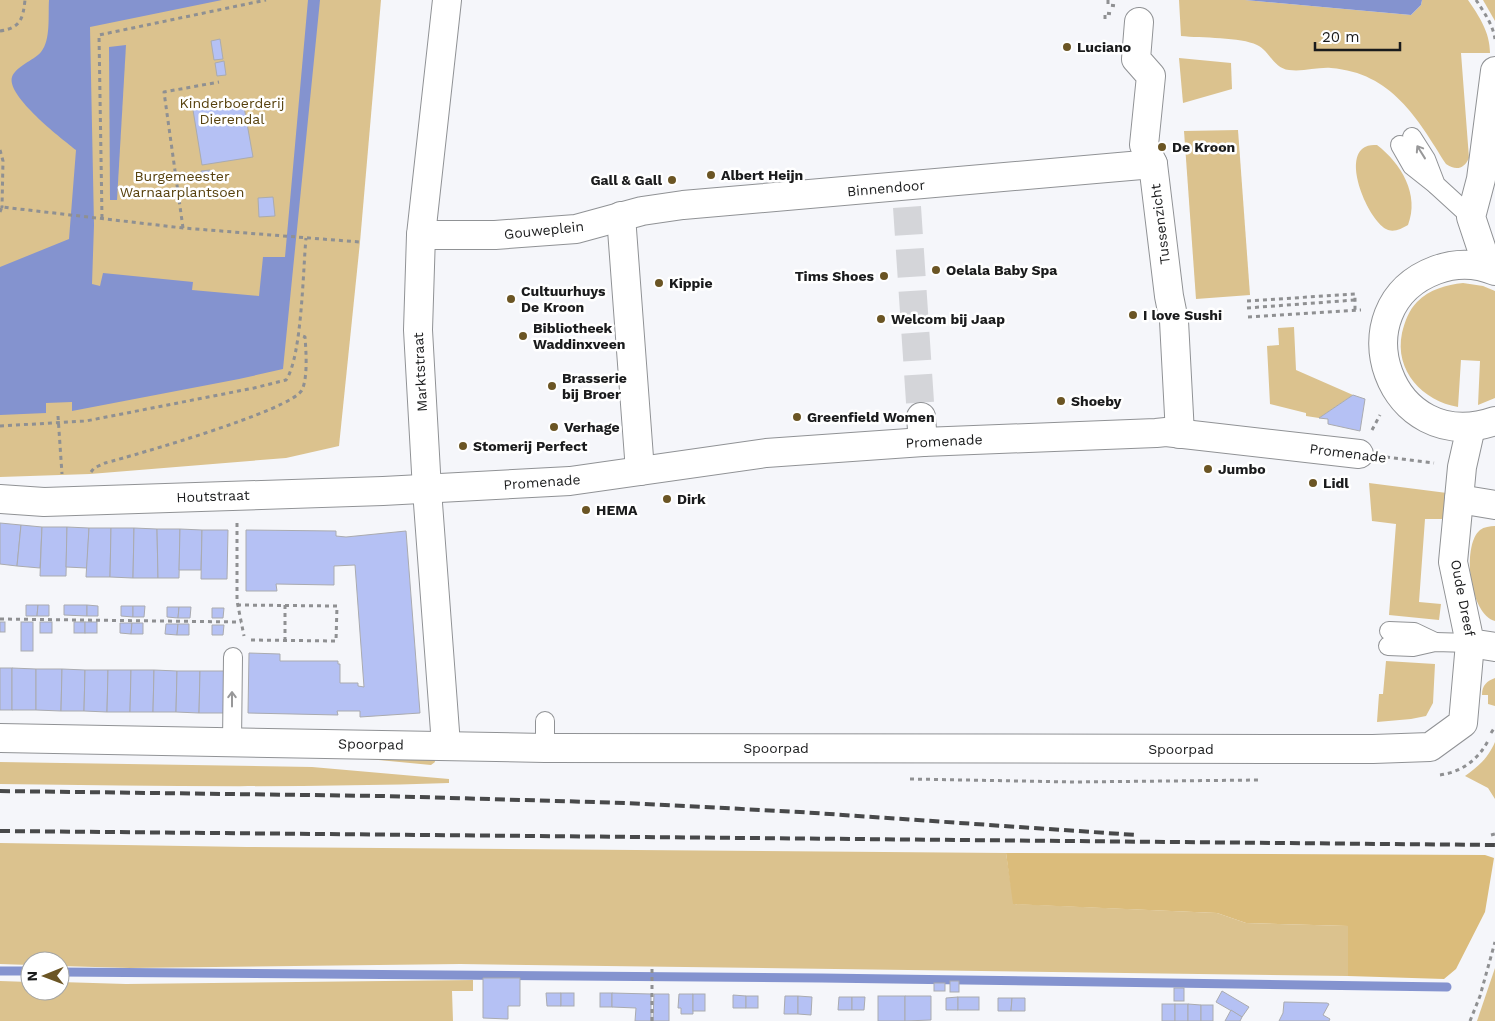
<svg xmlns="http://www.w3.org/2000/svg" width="1495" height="1021" font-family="'Work Sans',sans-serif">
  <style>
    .green { fill: #dbc28e }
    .forest { fill: #dbbc7b }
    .water { fill: #8493cf }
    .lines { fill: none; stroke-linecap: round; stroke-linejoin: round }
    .stream { stroke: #8493cf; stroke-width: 9 }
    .building { fill: #b5c1f4; stroke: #aaabaf }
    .street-tunnel { stroke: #d4d5d9; stroke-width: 28; stroke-dasharray: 28 14; stroke-linecap: butt }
    .lane-casing { stroke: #909295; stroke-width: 20 }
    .street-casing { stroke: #909295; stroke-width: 30 }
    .path { stroke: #8f9092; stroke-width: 3; stroke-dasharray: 4 4; stroke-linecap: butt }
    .lane { stroke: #fff; stroke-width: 18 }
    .street { stroke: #fff; stroke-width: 28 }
    .rail { stroke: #48494a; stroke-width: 4; stroke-dasharray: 10 5; stroke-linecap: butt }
    .oneway { stroke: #989899 }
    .poi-dot { fill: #6b5524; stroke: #fff; stroke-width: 2 }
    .labels { text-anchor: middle; stroke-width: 5; stroke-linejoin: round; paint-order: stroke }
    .poi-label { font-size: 14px; font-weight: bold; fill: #1a1b1c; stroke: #fff; text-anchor: start }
    .park-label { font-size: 14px; fill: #57410d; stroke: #fff }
    .street-label { font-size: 14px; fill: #1a1b1c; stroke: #fff }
  </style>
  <rect width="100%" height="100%" fill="#f5f6fa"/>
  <g class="green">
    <polygon points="0,0 381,0 360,242 339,446 286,458 90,474 0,477"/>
    <path d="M1179 0H1245L1411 15 1421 5 1422 0H1468C1479 16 1490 32 1490 53H1461L1469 158C1464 169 1456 171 1446 164 1417 118 1392 73 1331 68 1317 67 1303 72 1289 70 1273 68 1270 51 1257 45 1241 37 1201 38 1181 36Z"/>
    <polygon points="1483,0 1495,0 1495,21"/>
    <polygon points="1179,58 1231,63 1232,89 1183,103"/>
    <polygon points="1238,130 1250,295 1196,299 1184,131"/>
    <path d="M1377 145C1401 163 1420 195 1408 225 1401 229 1393 233 1386 229 1368 219 1342 159 1365 147 1369 145 1373 145 1377 145Z"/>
    <path d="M1463 283 1483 286 1495 291V398L1478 405 1480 361 1461 360 1458 407C1423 401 1394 371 1402 333 1405 321 1409 310 1417 302 1430 289 1446 285 1463 283Z"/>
    <polygon points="1294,327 1296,370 1353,395 1319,418 1306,416 1306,413 1270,404 1267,346 1279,345 1278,328"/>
    <polygon points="1369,483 1447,493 1447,519 1425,519 1419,602 1441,604 1439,620 1389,615 1396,524 1372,521"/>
    <path d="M1495 526V621C1470 615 1461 546 1480 530 1484 527 1490 526 1495 526Z"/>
    <polygon points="1386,661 1435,664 1433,703 1426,716 1411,719 1377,722 1379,694 1383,694"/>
    <path d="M1495 678V706L1488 704V695H1482C1482 685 1487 681 1495 678Z"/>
    <path d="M1495 742V799L1488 788 1465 776C1479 766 1488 758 1495 742Z"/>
    <polygon points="326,755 434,757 435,762 431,765"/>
    <path d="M0 762 312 767 449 779V783C299 788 150 786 0 784Z"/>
    <polygon points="0,843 247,847 1006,853 1014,904 1217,913 1246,923 1349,926 1348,976 460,964 130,968 60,966 60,961 30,961 30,965 0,964"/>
    <polygon points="1495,968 1495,1021 1477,1021"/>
    <polygon points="473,980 473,991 452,991 453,1021 0,1021 0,981 30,982 30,991 60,991 60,982 126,984"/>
  </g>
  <polygon class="forest" points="1006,853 1485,855 1494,858 1485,912 1456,969 1444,979 1348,976 1348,926 1246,923 1217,913 1013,904"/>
  <g class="water">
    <path d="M49 0H222L90 27 94 225 92 284 100 286 103 273 193 282 192 290 259 296 263 257H285L308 0H320L283 369 239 379 72 411V402L46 403V413L0 415V267L69 239 76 150C62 139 6 96 12 77 16 66 33 61 41 52 51 40 48 15 49 0Z"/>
    <polygon points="1245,0 1422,0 1421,5 1411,15"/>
    <polygon points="126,45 117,200 110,200 109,47"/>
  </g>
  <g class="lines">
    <g class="stream">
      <polyline points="0,971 30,971"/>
      <polyline points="60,972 822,978 1447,987"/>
    </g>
  </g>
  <g class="building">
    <polygon points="220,39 223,59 214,60 211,41"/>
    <polygon points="224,61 226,75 217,76 215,63"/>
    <polygon points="243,101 253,157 202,165 193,110"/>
    <polygon points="210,170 212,180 203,182 201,171"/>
    <polygon points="273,197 275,216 259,217 258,198"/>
    <polygon points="1353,395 1365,399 1360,431 1328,424 1328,419 1319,418"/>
    <polygon points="0,523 21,525 17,566 0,564"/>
    <polygon points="21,525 42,527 40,568 17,566"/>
    <polygon points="42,527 67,527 66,576 40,576"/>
    <polygon points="67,527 89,528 87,568 66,567"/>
    <polygon points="89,528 111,528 110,577 86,577"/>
    <polygon points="111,528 134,528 133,578 110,577"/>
    <polygon points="134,528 157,529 158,578 133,578"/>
    <polygon points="157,529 180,529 179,578 158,578"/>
    <polygon points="180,529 202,530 201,570 179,570"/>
    <polygon points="202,530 228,530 227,579 201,579"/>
    <polygon points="246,530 336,531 336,536 346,537 406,531 420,713 360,717 360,711 337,711 338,715 248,713 249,653 280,654 280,661 338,661 338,664 340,664 340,683 358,683 358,686 364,687 355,565 334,566 334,585 276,584 277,591 246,591"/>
    <polygon points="26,605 38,605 37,616 26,616"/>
    <polygon points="38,605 49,605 49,616 37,616"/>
    <polygon points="64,605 87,605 87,616 64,615"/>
    <polygon points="87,605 98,606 98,616 87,616"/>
    <polygon points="121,606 133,606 133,617 121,616"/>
    <polygon points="133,606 145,606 144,617 133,617"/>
    <polygon points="167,607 179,607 178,618 167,617"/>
    <polygon points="179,607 191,607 190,618 178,618"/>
    <polygon points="212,608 224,608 223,618 212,618"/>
    <rect x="0" y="622" width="5" height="10"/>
    <rect x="21" y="622" width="12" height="29"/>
    <rect x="40" y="622" width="12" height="11"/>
    <rect x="74" y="622" width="11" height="11"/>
    <rect x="85" y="622" width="12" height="11"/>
    <polygon points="120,623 132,623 131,634 120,633"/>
    <polygon points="132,623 143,623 143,634 131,634"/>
    <polygon points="166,624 178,624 177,635 165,634"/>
    <polygon points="178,624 189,624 189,635 177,635"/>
    <polygon points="212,625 224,625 223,635 212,635"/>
    <rect x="0" y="668" width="12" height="42"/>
    <polygon points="12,668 36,669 36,710 12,710"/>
    <polygon points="36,669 62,669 61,711 36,710"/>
    <polygon points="62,669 85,670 84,711 61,711"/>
    <polygon points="85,670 108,670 107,712 84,711"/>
    <polygon points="108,670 131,670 130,712 107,712"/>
    <polygon points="131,670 154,670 153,712 130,712"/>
    <polygon points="154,670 177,671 176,712 153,712"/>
    <polygon points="177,671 200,671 199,713 176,712"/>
    <polygon points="200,671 224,671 224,713 199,713"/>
    <polygon points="483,978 520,978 520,1006 508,1006 508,1019 483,1018"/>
    <rect x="950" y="981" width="9" height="11"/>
    <rect x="934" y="983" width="11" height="8"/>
    <rect x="1174" y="988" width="10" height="13"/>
    <polygon points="1222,991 1249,1007 1242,1017 1216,1002"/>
    <polygon points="546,993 561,993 561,1006 547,1006"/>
    <rect x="561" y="993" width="13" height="13"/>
    <rect x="600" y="993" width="12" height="14"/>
    <polygon points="612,993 651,994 651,1021 635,1021 636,1008 612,1007"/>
    <polygon points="654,994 669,994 669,1021 653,1021"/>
    <polygon points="679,994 693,994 693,1014 681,1014 681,1008 678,1008"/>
    <rect x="693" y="994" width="12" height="17"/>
    <polygon points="733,995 746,996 746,1008 733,1008"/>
    <rect x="746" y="996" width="12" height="12"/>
    <polygon points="785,996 798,996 798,1014 784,1014"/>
    <polygon points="798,996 812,997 811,1015 798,1014"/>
    <rect x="878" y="996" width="27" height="25"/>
    <polygon points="905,996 931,996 931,1020 905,1021"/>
    <polygon points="839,997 852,997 852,1010 838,1010"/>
    <polygon points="852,997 865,997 864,1010 852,1010"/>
    <polygon points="958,997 958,1010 946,1010 946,998"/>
    <rect x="958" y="997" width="21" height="13"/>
    <polygon points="998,998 1012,998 1011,1011 998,1011"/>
    <polygon points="1012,998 1025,998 1025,1011 1011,1011"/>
    <polygon points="1284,1002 1327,1003 1329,1004 1323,1015 1330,1019 1329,1021 1279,1021 1283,1013"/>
    <rect x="1162" y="1004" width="13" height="17"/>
    <rect x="1175" y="1004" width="13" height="17"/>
    <polygon points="1188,1004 1201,1005 1201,1021 1188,1021"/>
    <rect x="1201" y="1005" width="12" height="16"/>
    <polygon points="1231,1010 1242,1017 1240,1021 1225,1021"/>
  </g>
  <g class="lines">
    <polyline class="street-tunnel" points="907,207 921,417"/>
    <g class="lane-casing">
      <g id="lane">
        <polyline points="1412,137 1426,159 1436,185 1471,217"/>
        <polyline points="1400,145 1412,166 1436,185"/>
        <polyline points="1389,631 1414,632 1435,642"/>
        <polyline points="1388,646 1413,647 1435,642 1470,643"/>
        <polyline points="545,721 545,748"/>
        <polyline points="232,742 233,657"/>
      </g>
    </g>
    <g class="street-casing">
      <g id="street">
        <polyline points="1139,22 1136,59 1151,76 1144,145 1153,164 1169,296 1174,321 1180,434"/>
        <polyline points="621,216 640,471"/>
        <polyline points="421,235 495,235 576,229 642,211 683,205 1153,164"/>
        <polyline points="1488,268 1471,217 1481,179 1495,71"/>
        <path d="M1495 271C1476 263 1455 263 1436 270 1337 307 1389 458 1495 421"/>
        <polyline points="921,417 923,442"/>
        <polyline points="1471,427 1462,467 1453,562 1470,643 1495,647"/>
        <polyline points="0,499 44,502 383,491 570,481 766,453 923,442 1156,433 1166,432 1359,454"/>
        <polyline points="1459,499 1495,505"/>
        <polyline points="0,738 545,748 1373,749 1430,747 1463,723 1470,643"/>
        <polyline points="446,745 427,490 418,330 421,235 447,0"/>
      </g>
    </g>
    <g class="path">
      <polyline points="1108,0 1108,5 1117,6"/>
      <path d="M1476 0C1484 12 1493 25 1495 39"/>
      <polyline points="1105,19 1105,13 1113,14"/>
      <path d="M0 31C21 28 23 18 25 0"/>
      <polyline points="0,150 3,161 2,207 1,206"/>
      <polyline points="175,177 197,174"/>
      <polyline points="0,212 2,207 183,228 360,242"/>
      <polyline points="102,218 99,35 266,0"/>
      <polyline points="183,228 164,92 219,82"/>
      <polyline points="1247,301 1355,294 1355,311"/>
      <polyline points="1247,308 1355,300"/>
      <polyline points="1248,317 1361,310"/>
      <polyline points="914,318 928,317"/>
      <polyline points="58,416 62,474"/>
      <path d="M0 426 86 421 254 388 286 380C302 357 303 269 306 238"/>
      <polyline points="1372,430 1380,415"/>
      <polyline points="1386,457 1434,463"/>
      <path d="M91 472 94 468 105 463C135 455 290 411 302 390 308 377 306 351 305 337L298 334"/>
      <polyline points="237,523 237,601 244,636"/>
      <polyline points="237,605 337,606 336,641 250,640"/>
      <polyline points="285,605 285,641"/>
      <polyline points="0,619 241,622"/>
      <polyline points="1491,733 1495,727"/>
      <path d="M1440 775C1462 772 1479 759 1489 739"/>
      <polyline points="910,779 1074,782 1259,780"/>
      <polyline points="1491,835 1495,834"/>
      <polyline points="652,1021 652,967"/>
      <polyline points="1470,1021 1480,996 1495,942"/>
    </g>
    <use href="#lane" class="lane"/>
    <use href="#street" class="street"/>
    <g class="rail">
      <polyline points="0,791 382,796 627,803 800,812 1136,835"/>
      <polyline points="0,831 1495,845"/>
    </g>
  </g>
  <defs><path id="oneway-shaft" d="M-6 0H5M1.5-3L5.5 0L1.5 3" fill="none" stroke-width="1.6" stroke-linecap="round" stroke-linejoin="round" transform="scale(1.25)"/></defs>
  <g class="oneway">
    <use href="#oneway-shaft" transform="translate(1421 152) rotate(-122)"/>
    <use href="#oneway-shaft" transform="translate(232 699) rotate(-90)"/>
  </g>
  <g class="poi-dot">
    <circle cx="1067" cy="47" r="5"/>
    <circle cx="1162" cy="147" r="5"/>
    <circle cx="711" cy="175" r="5"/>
    <circle cx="672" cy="180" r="5"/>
    <circle cx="936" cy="270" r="5"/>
    <circle cx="884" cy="276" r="5"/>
    <circle cx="659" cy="283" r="5"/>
    <circle cx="511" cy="299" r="5"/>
    <circle cx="1133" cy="315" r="5"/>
    <circle cx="881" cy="319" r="5"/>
    <circle cx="523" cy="336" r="5"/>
    <circle cx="552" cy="386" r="5"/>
    <circle cx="1061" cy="401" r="5"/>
    <circle cx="797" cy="417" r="5"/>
    <circle cx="554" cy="427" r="5"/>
    <circle cx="463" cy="446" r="5"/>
    <circle cx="1208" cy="469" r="5"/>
    <circle cx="1313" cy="483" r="5"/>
    <circle cx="667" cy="499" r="5"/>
    <circle cx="586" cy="510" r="5"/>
  </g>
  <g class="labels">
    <g class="poi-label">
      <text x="1077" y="52">Luciano</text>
      <text x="1172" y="152">De Kroon</text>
      <text x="721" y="180">Albert Heijn</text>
      <text x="662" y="185" text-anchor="end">Gall &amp; Gall</text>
      <text x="946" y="275">Oelala Baby Spa</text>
      <text x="874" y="281" text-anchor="end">Tims Shoes</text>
      <text x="669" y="288">Kippie</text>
      <text x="521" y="296">Cultuurhuys<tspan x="521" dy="16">De Kroon</tspan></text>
      <text x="1143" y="320">I love Sushi</text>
      <text x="891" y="324">Welcom bij Jaap</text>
      <text x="533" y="333">Bibliotheek<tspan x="533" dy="16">Waddinxveen</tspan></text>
      <text x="562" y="383">Brasserie<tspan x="562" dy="16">bij Broer</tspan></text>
      <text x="1071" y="406">Shoeby</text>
      <text x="807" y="422">Greenfield Women</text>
      <text x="564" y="432">Verhage</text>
      <text x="473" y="451">Stomerij Perfect</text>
      <text x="1218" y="474">Jumbo</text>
      <text x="1323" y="488">Lidl</text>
      <text x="677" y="504">Dirk</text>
      <text x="596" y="515">HEMA</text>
    </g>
    <g class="park-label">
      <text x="232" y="108">Kinderboerderij<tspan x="232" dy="16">Dierendal</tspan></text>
      <text x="182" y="181">Burgemeester<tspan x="182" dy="16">Warnaarplantsoen</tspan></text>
    </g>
    <g class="street-label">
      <text transform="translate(886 188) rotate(-5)" y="5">Binnendoor</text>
      <text transform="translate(1160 224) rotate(-97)" y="5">Tussenzicht</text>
      <text transform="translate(544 230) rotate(-6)" y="5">Gouweplein</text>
      <text transform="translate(420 372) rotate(-93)" y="5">Marktstraat</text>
      <text transform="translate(944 441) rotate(-3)" y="5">Promenade</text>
      <text transform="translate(1348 453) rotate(7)" y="5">Promenade</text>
      <text transform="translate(542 482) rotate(-4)" y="5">Promenade</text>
      <text transform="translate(213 496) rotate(-2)" y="5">Houtstraat</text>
      <text transform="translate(1463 598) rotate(79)" y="5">Oude Dreef</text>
      <text transform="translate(371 744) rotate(1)" y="5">Spoorpad</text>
      <text x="776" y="753">Spoorpad</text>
      <text x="1181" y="754">Spoorpad</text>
    </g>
  </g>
  <g transform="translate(45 976) rotate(269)"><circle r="24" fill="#ffffff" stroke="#a3a4a4"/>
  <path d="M0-4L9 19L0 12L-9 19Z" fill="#6b5524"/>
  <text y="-8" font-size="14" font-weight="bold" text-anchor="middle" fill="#1a1b1c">N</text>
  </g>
  <path d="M1315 42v8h85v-8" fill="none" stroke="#1a1b1c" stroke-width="2.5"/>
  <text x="1322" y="42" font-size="15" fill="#1a1b1c" stroke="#ffffff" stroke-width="4" paint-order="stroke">20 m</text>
</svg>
